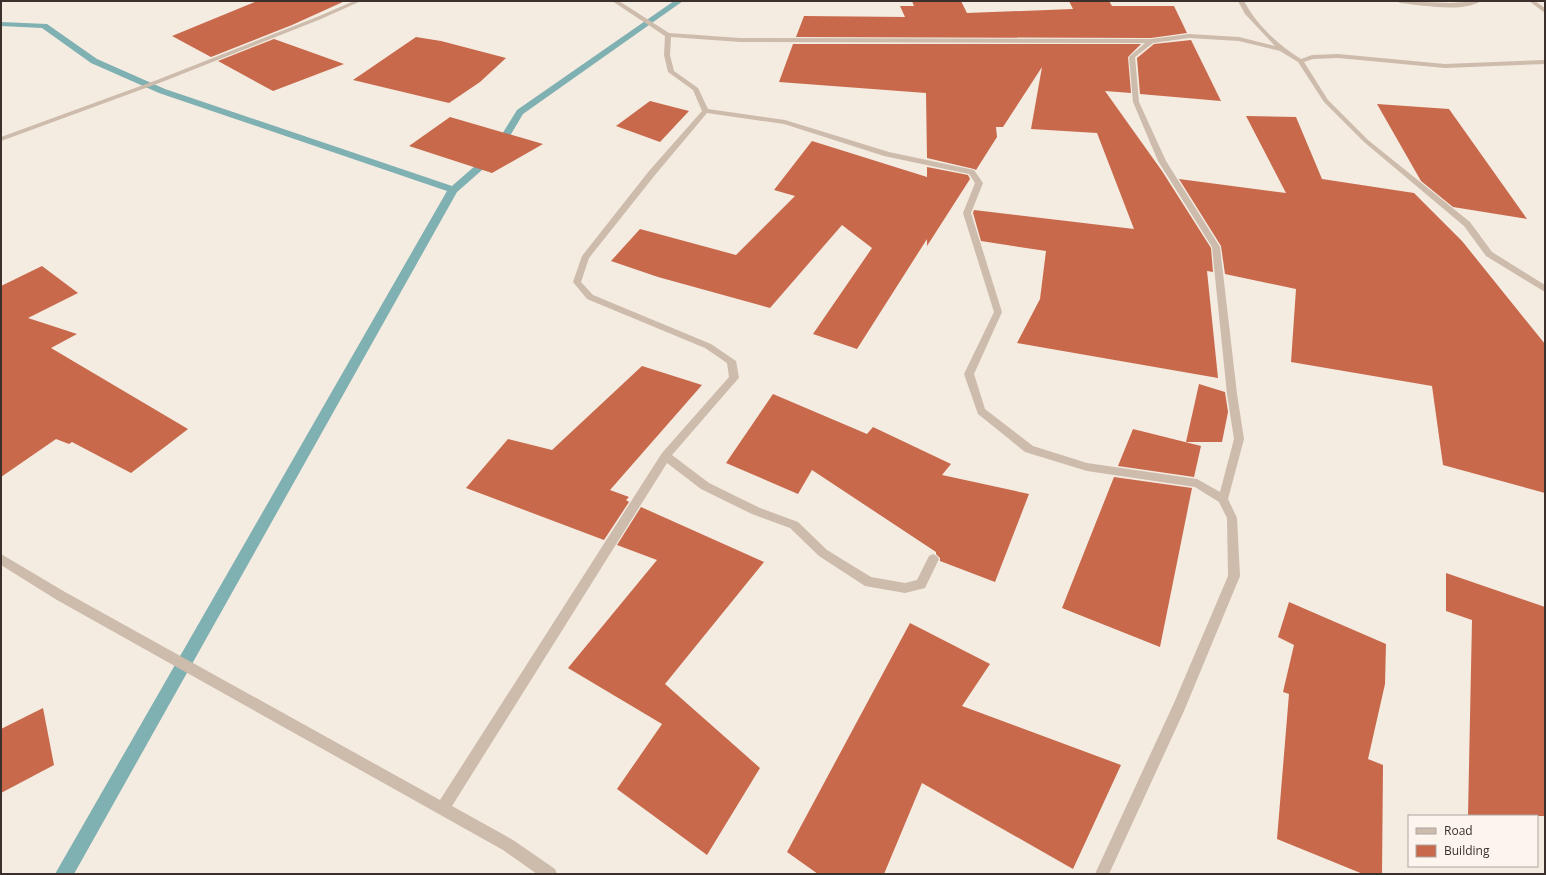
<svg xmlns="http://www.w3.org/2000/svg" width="1546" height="875" font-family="'Open Sans',sans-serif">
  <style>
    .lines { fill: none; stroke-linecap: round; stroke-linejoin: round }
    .stream { fill: #7fb0b2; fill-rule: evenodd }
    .building { fill: #c8694b }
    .minor { fill: #cdbbac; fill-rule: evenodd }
  </style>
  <rect width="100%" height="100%" fill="#f4ebe1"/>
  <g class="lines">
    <polygon class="stream" points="674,1 683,1 523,114 498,156 457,192 74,874 55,874 447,191 159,93 91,63 42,28 1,26 1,22 47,24 97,59 165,89 452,186 491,152 517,110"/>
  </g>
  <g class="building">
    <polygon points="257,1 345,1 292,25 211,57 172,36"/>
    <polygon points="912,1 961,1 967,13 1073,9 1069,1 1109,1 1112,6 1174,6 1187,33 1151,38 796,37 804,16 905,17 900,6 914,6"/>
    <polygon points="416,37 441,41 506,58 480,82 449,103 353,80"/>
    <polygon points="274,39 344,64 273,91 218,61"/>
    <polygon points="1191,40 1221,101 1140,94 1137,58 1154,44"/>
    <polygon points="793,44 1141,44 1128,57 1131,93 1105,91 1162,171 1211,248 1213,272 1207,271 1218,378 1017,343 1040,299 1046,251 981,241 973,213 974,210 1134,229 1097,133 1031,129 1042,67 1003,127 996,127 997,137 976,170 974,169 927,158 926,93 779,82"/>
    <polygon points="650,101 689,111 660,142 616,126"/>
    <polygon points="1377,104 1449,109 1527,219 1453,207 1421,181"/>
    <polygon points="1246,116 1296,117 1322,179 1414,193 1462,241 1545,344 1545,493 1443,465 1432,386 1291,362 1296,289 1225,274 1221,246 1179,179 1286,193"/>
    <polygon points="450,117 543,144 492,173 409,146"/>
    <polygon points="812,141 927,177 927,167 968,175 970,179 927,246 927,239 857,349 813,334 872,248 842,225 770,308 658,277 611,261 640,229 736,255 795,196 774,190"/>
    <polygon points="42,266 78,293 28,318 77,334 51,348 188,429 131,473 72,442 69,444 56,439 1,477 1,286"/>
    <polygon points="642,366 702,385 610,490 629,497 626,500 629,502 604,540 466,488 508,439 552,450"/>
    <polygon points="1199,384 1225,392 1228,412 1222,442 1186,442"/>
    <polygon points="773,394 867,434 873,427 951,464 942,475 1029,494 995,582 940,561 940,558 936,554 936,552 812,470 798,494 726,463"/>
    <polygon points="1133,429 1201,446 1194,477 1118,466"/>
    <polygon points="1114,477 1192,488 1160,647 1062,608"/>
    <polygon points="641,507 764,562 665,684 760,768 707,855 617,789 662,724 568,668 657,560 617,545"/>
    <polygon points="1446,573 1545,607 1545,816 1468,816 1472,620 1446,611"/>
    <polygon points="1289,602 1386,644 1385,684 1368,759 1383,765 1382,874 1363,874 1277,839 1289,694 1283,692 1294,645 1278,637"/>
    <polygon points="910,623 990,664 962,706 1121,765 1073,869 922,783 884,874 818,874 787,852"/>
    <polygon points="43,708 54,765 1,793 1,729"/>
  </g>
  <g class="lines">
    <g class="minor">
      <polygon points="354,1 361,1 321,19 162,82 1,141 1,137 157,80 317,17"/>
      <path d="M612 1H619L669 33 740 38 1151 39 1189 34 1239 37 1275 46 1245 14 1238 1H1244C1256 24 1278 45 1301 59L1312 55 1338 54 1445 64 1545 60V64L1445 68 1338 58 1313 59 1304 62 1328 100 1368 140 1470 222 1492 252 1545 285V292L1486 256 1464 226 1364 142 1324 102 1298 62 1280 51 1239 41 1189 38 1153 43 1135 57 1139 102 1166 161 1220 247 1237 394 1244 439 1228 499 1237 518 1240 576 1184 711 1109 874H1095L1174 703 1228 576 1227 518 1219 502 1195 487 1087 471 1025 452 978 414 964 374 994 312 963 213 975 183 969 174 884 156 784 124 707 113 655 175 589 258 581 282 593 295 711 344 736 361 739 378 737 380 672 455 709 483 760 508 798 522 827 550 871 577 905 583 917 580 929 556 933 554 937 556 939 559 925 588 905 593 865 586 819 556 790 528 752 514 701 489 667 463 452 806 513 840 555 869 557 874H537L503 850 57 600 1 565V554L65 592 440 800 662 453 729 377 727 363 705 348 587 299 573 282 582 256 649 171 702 111 693 90 668 72 664 55 665 36ZM671 37 740 42 1145 43 1129 57 1133 102 1158 161 1212 247 1227 394 1234 439 1220 492 1197 479 1087 463 1033 446 985 409 974 374 1002 312 971 213 983 183 974 170 889 152 785 120 708 109 698 88 674 71 670 55Z"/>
      <path d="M1397 1 1450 3 1481 1C1463 13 1421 5 1400 3Z"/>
      <polygon points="1529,1 1535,1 1545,8 1545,13"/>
    </g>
  </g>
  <rect width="1546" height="875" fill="none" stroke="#3b302b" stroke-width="4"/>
  <rect x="1408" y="815" width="130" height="52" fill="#fbf5ee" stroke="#aea6a0"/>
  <rect x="1416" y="828" width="20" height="6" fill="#cdbbac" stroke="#aea6a0"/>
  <text x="1444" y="835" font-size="12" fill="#3b302b">Road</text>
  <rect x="1416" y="845" width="20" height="12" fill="#c8694b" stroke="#aea6a0"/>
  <text x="1444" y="855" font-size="12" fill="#3b302b">Building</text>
</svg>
